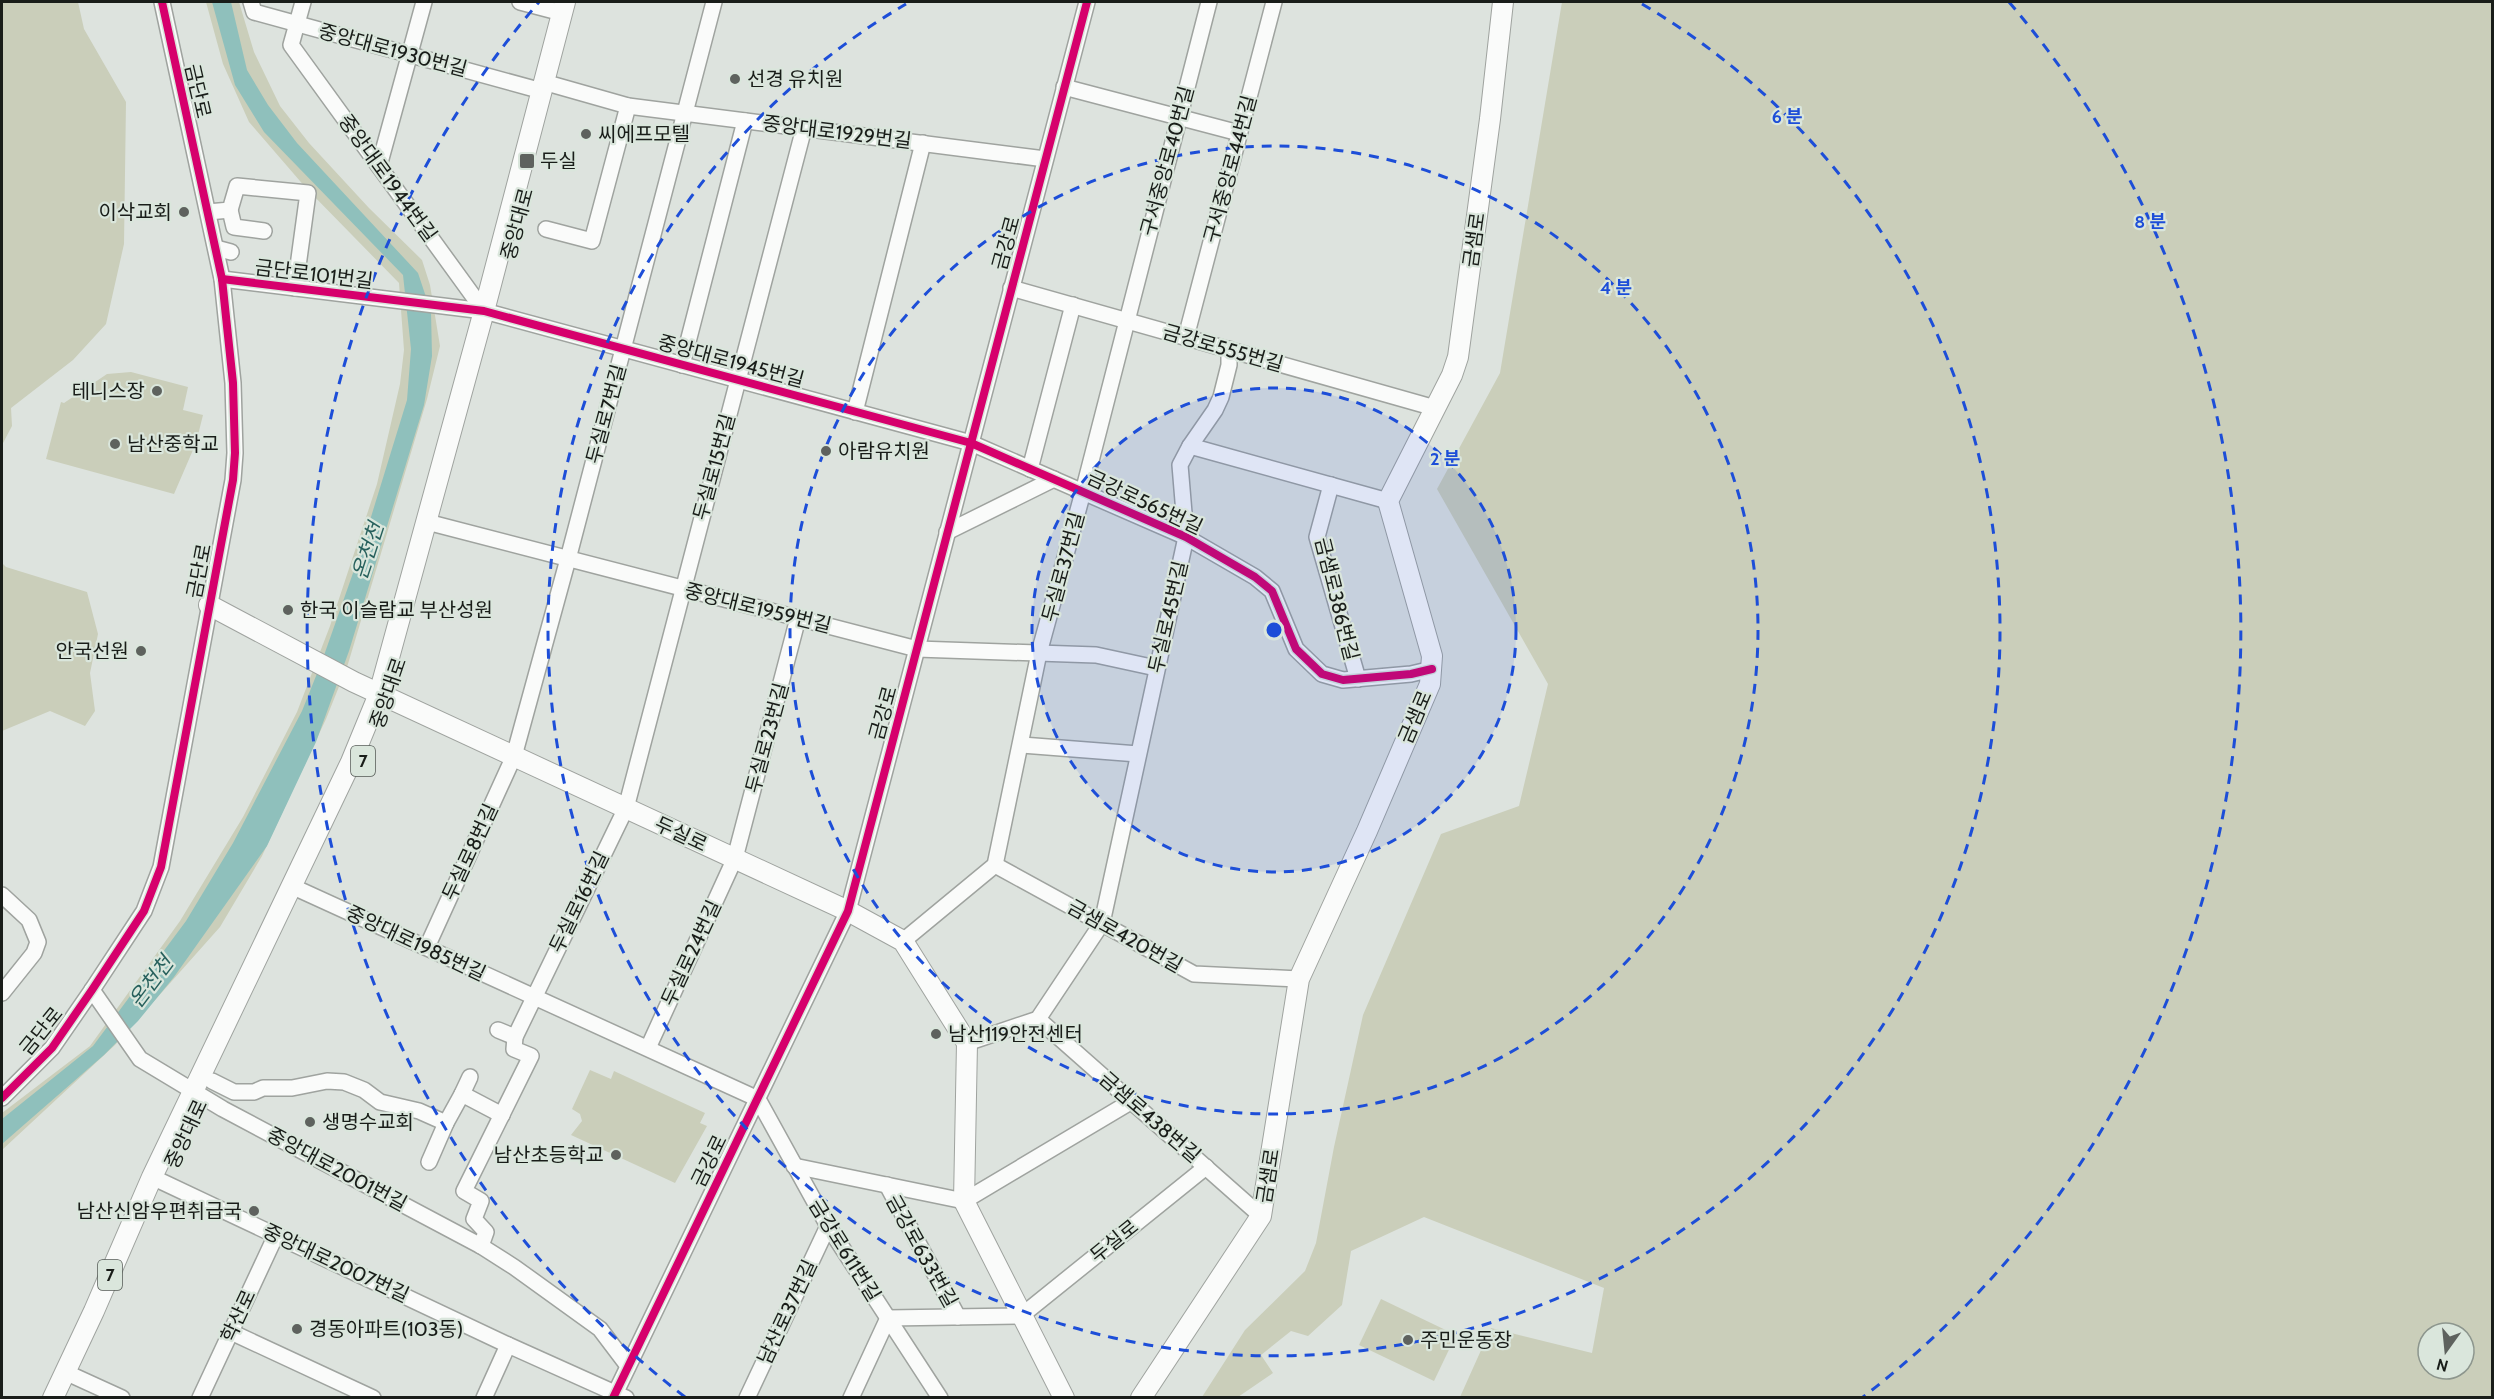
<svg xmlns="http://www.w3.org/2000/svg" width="2494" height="1399" font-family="Cabin,'Noto Sans KR',sans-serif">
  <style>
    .green { fill: #caceba; fill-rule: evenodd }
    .water { fill: #8fc0bc }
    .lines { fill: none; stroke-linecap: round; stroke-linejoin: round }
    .minor-casing { stroke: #9fa39f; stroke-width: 18 }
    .major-casing { stroke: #9fa39f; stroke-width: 22 }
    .minor { stroke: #fafbfa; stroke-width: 15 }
    .major { stroke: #fafbfa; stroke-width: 20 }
    .cycleway-casing { stroke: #dae6dc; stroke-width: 11 }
    .cycleway { stroke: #d6006c; stroke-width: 8 }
    .ring { fill: none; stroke: #1d4ed8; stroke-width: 3; stroke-dasharray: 10 8 }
    .poi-dot { fill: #5e625e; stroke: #dae6dc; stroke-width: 2 }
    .labels { text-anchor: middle; stroke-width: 4.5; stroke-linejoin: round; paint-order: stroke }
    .shield { fill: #dae6dc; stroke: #535954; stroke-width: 1.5 }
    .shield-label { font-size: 18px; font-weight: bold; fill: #191d19 }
    .street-label { font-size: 20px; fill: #191d19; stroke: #dae6dc }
    .poi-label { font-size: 20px; fill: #191d19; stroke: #dae6dc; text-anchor: start }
    .water-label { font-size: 21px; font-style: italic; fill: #27605c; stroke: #dae6dc }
    .centre { fill: #1d4ed8; stroke: #dae6dc; stroke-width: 3 }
    .ring-label { font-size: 18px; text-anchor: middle; font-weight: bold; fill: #1d4ed8; stroke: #dae6dc; stroke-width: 4.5; stroke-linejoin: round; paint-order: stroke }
  </style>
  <rect width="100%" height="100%" fill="#dde3de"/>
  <g class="green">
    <polygon points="2,2 78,2 84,29 126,102 124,244 106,324 73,360 11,408 12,426 2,445"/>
    <polygon points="206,2 239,2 254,52 280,106 309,143 369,208 422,260 430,285 440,346 427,399 348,664 326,719 262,856 220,927 115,1045 2,1150 2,1113 90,1046 180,921 243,817 297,712 330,626 377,484 400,384 404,350 399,283 306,188 249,122 223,64"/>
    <path d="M1562 2H2492V1397H1460L1491 1328 1592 1353 1604 1288 1424 1217 1351 1251 1342 1305 1308 1336 1291 1331 1261 1355 1273 1373 1238 1397H1202L1245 1330 1305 1271 1316 1243 1334 1147 1363 1015 1441 834 1519 806 1548 684 1437 489 1500 373ZM2428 1333H2464V1369H2428Z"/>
    <polygon points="131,372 188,387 183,410 203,415 196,443 174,494 46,459 61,402 64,403 107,374"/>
    <polygon points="2,563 6,567 87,592 98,634 90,673 95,711 85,726 50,711 2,731"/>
    <polygon points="590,1070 611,1079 614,1071 705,1113 700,1123 707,1126 675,1183 571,1135 582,1121 580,1114 572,1109"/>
    <polygon points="1381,1299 1456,1335 1434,1381 1359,1345"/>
  </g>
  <polygon class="water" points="212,2 231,2 247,70 268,105 297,143 418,273 431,312 432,356 424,405 349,651 316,742 267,846 174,977 138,1021 104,1055 2,1144 2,1119 93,1046 186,921 233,843 302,711 322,661 359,556 407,400 411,349 403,275 264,132 235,85"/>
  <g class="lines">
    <g class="minor-casing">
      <g id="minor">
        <polyline points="251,2 254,12 542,91"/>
        <polyline points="303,2 291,45 484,311"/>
        <polyline points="520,2 562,13"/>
        <polyline points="554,85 628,106 1045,159"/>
        <polyline points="1064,87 1239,133"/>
        <polyline points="379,166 424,2"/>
        <polyline points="230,210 234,227 264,231"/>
        <polyline points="208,212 230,210 237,186 308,193 295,288"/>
        <polyline points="546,229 592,241 628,106"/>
        <polyline points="216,248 231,252"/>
        <polyline points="222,279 484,311 971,443 1186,537 1255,577 1272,591 1296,649 1322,674 1343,680 1411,674 1432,669"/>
        <polyline points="1011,288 1435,408"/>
        <polyline points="1186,337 1274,2"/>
        <polyline points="682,365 745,121"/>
        <polyline points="855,412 923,143"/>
        <polyline points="1190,446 1388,501"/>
        <polyline points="1030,469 1073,305"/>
        <polyline points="1331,485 1317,537 1358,679"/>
        <polyline points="427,522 917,649 1096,655 1156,668"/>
        <polyline points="947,532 1054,479"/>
        <polyline points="1022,745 1138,754"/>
        <polyline points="995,865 1194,974 1299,979"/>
        <polyline points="300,890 758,1099 828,1226 940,1398"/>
        <polyline points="2,895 29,920 38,942 34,953 2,993"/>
        <polyline points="903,941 995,865 1039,653 1083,492 1209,2"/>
        <polyline points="427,947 514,756 568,559 714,2"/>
        <polyline points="92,990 140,1059 223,1109 481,1246 514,1267 600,1329 628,1366"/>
        <polyline points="1038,1019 1261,1216"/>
        <polyline points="498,1030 515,1037"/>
        <polyline points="967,1043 1038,1019 1102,923 1186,537 1180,465 1190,446 1215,410 1221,397 1229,365 1229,349"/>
        <polyline points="648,1048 735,858 798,618"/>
        <polyline points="212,1081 234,1092 254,1092 263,1088 292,1088 327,1081 344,1082 364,1090 380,1102 419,1111 446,1123 462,1094 502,1115"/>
        <polyline points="462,1094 470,1077"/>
        <polyline points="2,1098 52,1048 92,990 144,911 161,867 233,480 235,453 233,383 222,279 162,2"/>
        <polyline points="429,1162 446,1123"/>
        <polyline points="794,1166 964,1201 1132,1101"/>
        <polyline points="152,1177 508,1345 626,1398"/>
        <polyline points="887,1185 958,1317"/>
        <polyline points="481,1246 486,1232 474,1219 481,1201 464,1191 531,1056 514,1049 515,1037 626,808 804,128"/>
        <polyline points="231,1332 373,1398"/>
        <polyline points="65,1372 122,1398"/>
        <polyline points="200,1398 276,1235"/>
        <polyline points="484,1398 508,1345"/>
        <polyline points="613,1398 848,911 1087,2"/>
        <polyline points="747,1398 828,1226"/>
        <polyline points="851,1398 888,1318 1021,1316 1206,1167"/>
      </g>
    </g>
    <g class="major-casing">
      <g id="major">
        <polyline points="209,605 354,682 848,911 903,941 967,1043 964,1201 1064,1398"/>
        <polyline points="53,1398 94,1311 152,1177 351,762 379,694 484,311 565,2"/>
        <polyline points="1141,1398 1261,1216 1299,979 1367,831 1430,684 1432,656 1388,501 1452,375 1458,357 1490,119 1503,2"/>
      </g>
    </g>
    <use href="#minor" class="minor"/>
    <use href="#major" class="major"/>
    <g class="cycleway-casing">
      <g id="cycleway">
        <polyline points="222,279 484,311 971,443 1186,537 1255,577 1272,591 1296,649 1322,674 1343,680 1411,674 1432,669"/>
        <polyline points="2,1098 52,1048 92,990 144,911 161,867 233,480 235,453 233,383 222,279 162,2"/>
        <polyline points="613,1398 848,911 1087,2"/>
      </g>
    </g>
    <use href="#cycleway" class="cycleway"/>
  </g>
  <circle cx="1274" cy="630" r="242" fill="#1d4ed8" fill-opacity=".12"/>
  <g class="ring">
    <circle cx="1274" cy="630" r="242"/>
    <circle cx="1274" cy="630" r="484"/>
    <path d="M1642 4A726 726 0 1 1 906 4"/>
    <path d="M685 1397A967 967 0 0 1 539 2M2009 2A967 967 0 0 1 1863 1397"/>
  </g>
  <g class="poi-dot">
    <circle cx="735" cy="79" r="6"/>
    <circle cx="586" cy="134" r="6"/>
    <rect x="519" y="153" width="16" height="16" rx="3"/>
    <circle cx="184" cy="212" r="6"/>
    <circle cx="157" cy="391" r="6"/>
    <circle cx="115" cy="444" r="6"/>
    <circle cx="826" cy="451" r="6"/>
    <circle cx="288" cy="610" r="6"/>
    <circle cx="141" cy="651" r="6"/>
    <circle cx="936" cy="1034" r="6"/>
    <circle cx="310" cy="1122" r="6"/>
    <circle cx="616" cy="1155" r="6"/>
    <circle cx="254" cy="1211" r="6"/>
    <circle cx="297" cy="1329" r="6"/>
    <circle cx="1408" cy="1340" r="6"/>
  </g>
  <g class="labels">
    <g class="shield">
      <rect x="351" y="746" width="24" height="30" rx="4.5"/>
      <rect x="98" y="1260" width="24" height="30" rx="4.5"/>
    </g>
    <g class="shield-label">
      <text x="363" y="767">7</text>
      <text x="110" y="1281">7</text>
    </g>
    <g class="street-label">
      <text transform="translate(393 50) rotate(15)" y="7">중앙대로1930번길</text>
      <text transform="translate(198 91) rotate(77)" y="7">금단로</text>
      <text transform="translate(837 132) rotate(7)" y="7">중앙대로1929번길</text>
      <text transform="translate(1167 161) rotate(-75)" y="7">구서중앙로40번길</text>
      <text transform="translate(1230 169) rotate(-75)" y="7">구서중앙로44번길</text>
      <text transform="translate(388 178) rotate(54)" y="7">중앙대로1944번길</text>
      <text transform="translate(517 224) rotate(-75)" y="7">중앙대로</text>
      <text transform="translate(1474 240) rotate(-82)" y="7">금샘로</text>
      <text transform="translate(1006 243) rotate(-75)" y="7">금강로</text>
      <text transform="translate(314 274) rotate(7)" y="7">금단로101번길</text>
      <text transform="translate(1223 348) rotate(16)" y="7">금강로555번길</text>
      <text transform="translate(731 361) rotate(15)" y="7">중앙대로1945번길</text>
      <text transform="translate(606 414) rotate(-75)" y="7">두실로7번길</text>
      <text transform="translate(714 467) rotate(-75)" y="7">두실로15번길</text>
      <text transform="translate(1145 502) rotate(25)" y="7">금강로565번길</text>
      <text transform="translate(1063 567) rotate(-75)" y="7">두실로37번길</text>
      <text transform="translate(199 571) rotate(-79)" y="7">금단로</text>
      <text transform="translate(1337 599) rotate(76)" y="7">금샘로386번길</text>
      <text transform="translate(758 608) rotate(14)" y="7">중앙대로1959번길</text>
      <text transform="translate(1168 617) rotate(-77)" y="7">두실로45번길</text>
      <text transform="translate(388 693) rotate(-71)" y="7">중앙대로</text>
      <text transform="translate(883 713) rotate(-75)" y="7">금강로</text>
      <text transform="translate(1415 717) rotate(-67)" y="7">금샘로</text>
      <text transform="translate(767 738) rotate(-75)" y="7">두실로23번길</text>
      <text transform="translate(681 834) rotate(25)" y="7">두실로</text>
      <text transform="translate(470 852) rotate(-65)" y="7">두실로8번길</text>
      <text transform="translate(579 902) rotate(-64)" y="7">두실로16번길</text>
      <text transform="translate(1125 936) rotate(29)" y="7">금샘로420번길</text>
      <text transform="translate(416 943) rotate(25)" y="7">중앙대로1985번길</text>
      <text transform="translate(691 953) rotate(-65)" y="7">두실로24번길</text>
      <text transform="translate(41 1031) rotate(-51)" y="7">금단로</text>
      <text transform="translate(1150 1117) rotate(41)" y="7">금샘로438번길</text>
      <text transform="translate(186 1134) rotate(-65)" y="7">중앙대로</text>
      <text transform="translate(709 1161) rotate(-64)" y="7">금강로</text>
      <text transform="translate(337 1169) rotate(28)" y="7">중앙대로2001번길</text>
      <text transform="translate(1268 1176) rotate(-81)" y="7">금샘로</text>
      <text transform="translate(1114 1241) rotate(-39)" y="7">두실로</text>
      <text transform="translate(845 1250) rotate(58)" y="7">금강로611번길</text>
      <text transform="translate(922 1251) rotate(61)" y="7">금강로633번길</text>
      <text transform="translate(336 1263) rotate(25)" y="7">중앙대로2007번길</text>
      <text transform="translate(787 1312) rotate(-65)" y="7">남산로37번길</text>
      <text transform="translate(238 1316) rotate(-65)" y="7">학산로</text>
    </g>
    <g class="poi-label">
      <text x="747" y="86">선경 유치원</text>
      <text x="598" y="141">씨에프모텔</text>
      <text x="540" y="168">두실</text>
      <text x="172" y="219" text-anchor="end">이삭교회</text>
      <text x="145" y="398" text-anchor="end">테니스장</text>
      <text x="127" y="451">남산중학교</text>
      <text x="838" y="458">아람유치원</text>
      <text x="300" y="617">한국 이슬람교 부산성원</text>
      <text x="129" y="658" text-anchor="end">안국선원</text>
      <text x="948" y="1041">남산119안전센터</text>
      <text x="322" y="1129">생명수교회</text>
      <text x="604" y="1162" text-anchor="end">남산초등학교</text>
      <text x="242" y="1218" text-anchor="end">남산신암우편취급국</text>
      <text x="309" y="1336">경동아파트(103동)</text>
      <text x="1420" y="1347">주민운동장</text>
    </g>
    <g class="water-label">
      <text transform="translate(368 551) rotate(-72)" y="7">온천천</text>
      <text transform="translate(151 982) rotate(-53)" y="7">온천천</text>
    </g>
  </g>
  <circle cx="1274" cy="630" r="9" class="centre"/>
  <g class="ring-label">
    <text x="1787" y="123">6 분</text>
    <text x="2150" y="228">8 분</text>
    <text x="1616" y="294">4 분</text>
    <text x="1445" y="465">2 분</text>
  </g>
  <rect width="2494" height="1399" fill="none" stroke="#191d19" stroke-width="6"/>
  <g transform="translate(2446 1351) rotate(195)"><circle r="28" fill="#dae6dc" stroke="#8d968e" stroke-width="1.5"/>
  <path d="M0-4.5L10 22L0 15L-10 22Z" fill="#5e625e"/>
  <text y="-9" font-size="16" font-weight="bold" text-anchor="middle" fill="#191d19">N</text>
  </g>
</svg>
